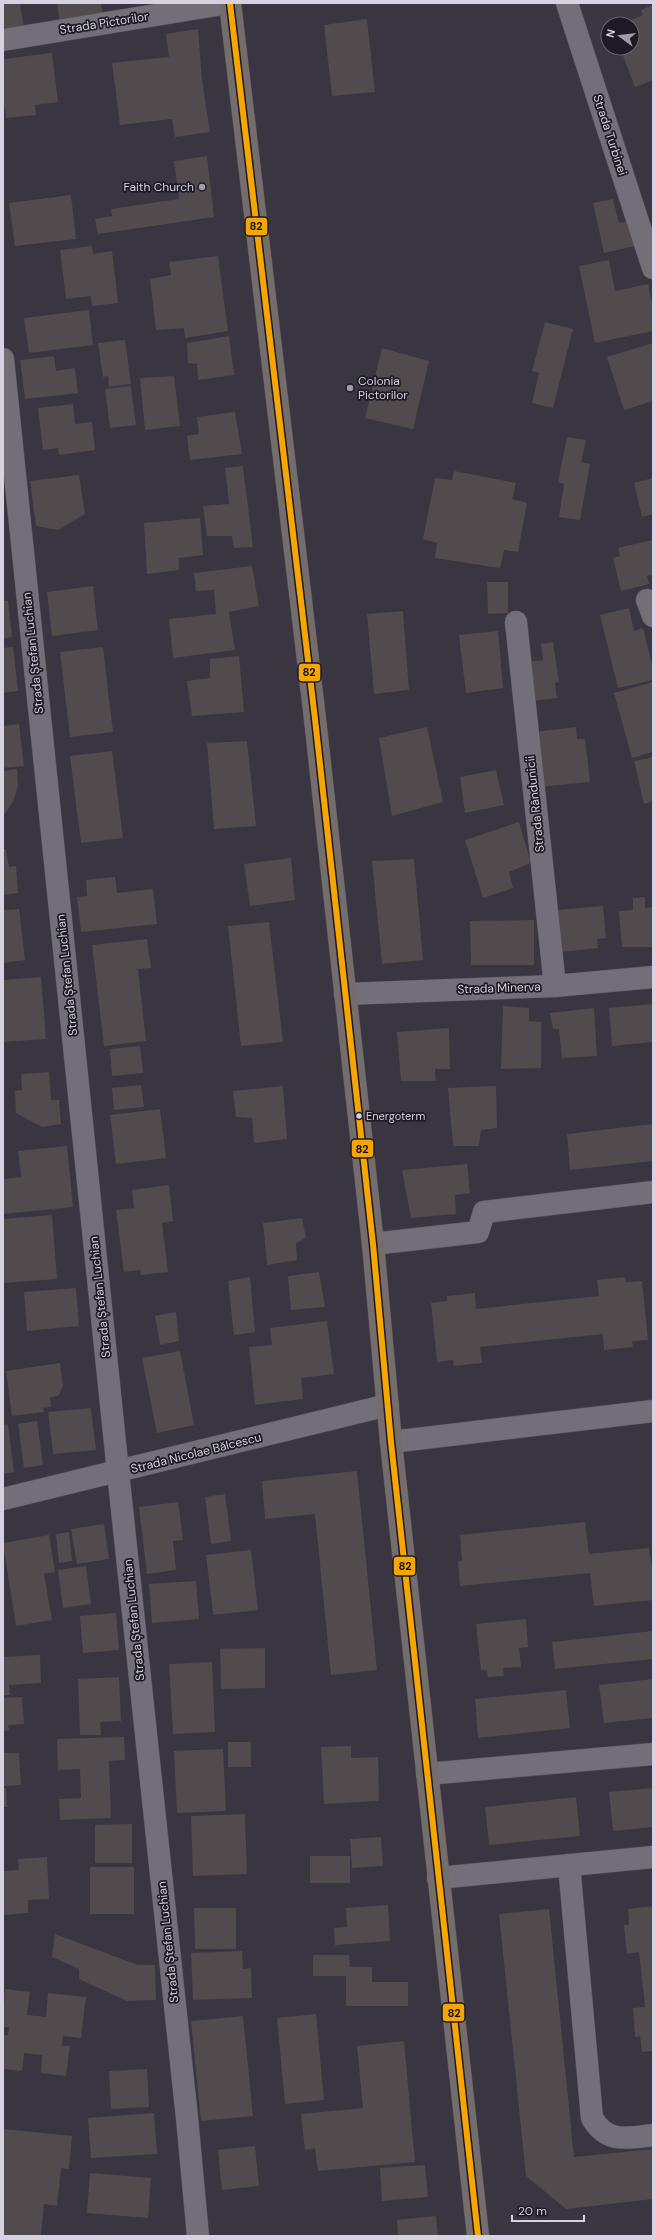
<svg xmlns="http://www.w3.org/2000/svg" width="656" height="2239" font-family="'DM Sans',sans-serif">
  <style>
    .building { fill: #514b4e }
    .lines { fill: none; stroke-linecap: round; stroke-linejoin: round }
    .minor-casing { stroke: #55515c; stroke-width: 23 }
    .major-casing { stroke: #55515c; stroke-width: 23 }
    .minor { stroke: #726f78; stroke-width: 22 }
    .major { stroke: #746d6c; stroke-width: 22 }
    .bus-1-casing { stroke: #1d1a25; stroke-width: 9 }
    .bus-1 { stroke: #f7a600; stroke-width: 6 }
    .poi-dot { fill: #9f9ba9; stroke: #1d1a25; stroke-width: 1.5 }
    .bus-dot { fill: #d6d2e1; stroke: #1d1a25; stroke-width: 1.5 }
    .labels { text-anchor: middle; stroke-width: 3.5; stroke-linejoin: round; paint-order: stroke }
    .bus-label { font-size: 11px; fill: #d6d2e1; stroke: #1d1a25; text-anchor: start }
    .street-label { font-size: 12px; fill: #d6d2e1; stroke: #1d1a25 }
    .poi-label { font-size: 12px; fill: #d6d2e1; stroke: #1d1a25; text-anchor: end }
    .line-badge { stroke: #1d1a25; stroke-width: 1.5 }
    .pale-badge-label { font-size: 11px; text-anchor: middle; font-weight: bold; fill: #111 }
  </style>
  <rect width="100%" height="100%" fill="#393541"/>
  <g class="building">
    <polygon points="3,3 20,3 24,29 3,32"/>
    <polygon points="57,3 101,3 103,18 60,24"/>
    <polygon points="653,5 653,80 635,87 620,48 632,48 632,24 622,24 643,15 641,10"/>
    <polygon points="367,19 375,92 332,96 324,25"/>
    <polygon points="198,29 202,80 210,132 175,137 172,119 120,125 112,63 169,57 166,34"/>
    <polygon points="52,53 58,102 35,105 36,115 6,118 5,108 3,109 3,59"/>
    <polygon points="207,156 214,217 98,234 95,219 112,216 111,209 179,199 174,161"/>
    <polygon points="71,195 76,239 15,246 9,203"/>
    <polygon points="613,199 619,223 629,221 635,246 604,253 593,203"/>
    <polygon points="92,246 93,254 112,251 118,303 92,306 91,296 66,299 60,250"/>
    <polygon points="218,256 228,331 185,338 184,328 156,330 150,279 171,275 169,262"/>
    <polygon points="609,260 615,291 648,284 653,308 653,331 595,343 579,266"/>
    <polygon points="89,310 93,345 29,353 24,318"/>
    <polygon points="545,322 573,329 553,408 532,403 539,373 532,371"/>
    <polygon points="229,336 234,375 198,380 197,364 188,363 187,343"/>
    <polygon points="125,340 131,384 109,387 108,376 103,377 98,343"/>
    <polygon points="653,343 653,401 624,410 607,357"/>
    <polygon points="382,348 429,361 413,429 365,418"/>
    <polygon points="54,356 56,371 75,368 78,393 25,399 20,360"/>
    <polygon points="174,376 180,426 145,430 140,378"/>
    <polygon points="131,386 136,425 110,428 105,389"/>
    <polygon points="73,404 75,424 92,422 95,450 59,455 58,448 43,450 38,408"/>
    <polygon points="235,412 242,454 190,460 187,436 199,434 197,417"/>
    <polygon points="567,437 586,440 581,462 590,464 580,520 559,517 564,484 558,482"/>
    <polygon points="243,466 253,547 234,548 232,536 207,536 203,506 229,504 225,468"/>
    <polygon points="454,471 516,483 512,499 527,503 518,552 504,550 500,568 435,558 437,543 423,539 435,478 452,480"/>
    <polygon points="79,475 85,514 58,530 36,526 30,481"/>
    <polygon points="653,478 653,514 642,517 634,483"/>
    <polygon points="200,518 203,555 179,558 179,570 147,574 144,523"/>
    <polygon points="652,540 653,575 647,576 649,584 621,591 613,558 620,556 618,548"/>
    <polygon points="252,566 259,606 229,612 235,650 173,658 169,619 216,614 214,590 196,591 194,573"/>
    <polygon points="487,582 508,582 508,613 488,614"/>
    <polygon points="93,586 98,630 52,636 47,592"/>
    <polygon points="3,601 8,601 12,637 3,639"/>
    <polygon points="629,608 634,631 643,628 653,668 653,680 618,688 600,615"/>
    <polygon points="403,611 409,690 374,694 367,614"/>
    <polygon points="498,631 503,688 466,693 459,635"/>
    <polygon points="553,642 559,682 555,683 557,698 532,701 527,662 543,660 541,644"/>
    <polygon points="13,647 18,691 3,693 3,648"/>
    <polygon points="103,647 113,732 70,737 60,652"/>
    <polygon points="239,656 244,712 192,716 187,681 210,678 210,659"/>
    <polygon points="653,682 653,752 632,758 614,693"/>
    <polygon points="19,724 24,766 3,768 3,726"/>
    <polygon points="427,727 443,802 392,816 379,738"/>
    <polygon points="576,727 577,739 585,739 590,782 540,787 534,732"/>
    <polygon points="247,741 256,826 214,829 207,743"/>
    <polygon points="112,751 123,838 81,843 70,756"/>
    <polygon points="653,757 653,801 644,804 634,761"/>
    <polygon points="17,769 18,786 13,802 3,816 3,771"/>
    <polygon points="496,770 504,805 465,813 460,777"/>
    <polygon points="519,822 531,863 509,872 513,888 483,898 465,840"/>
    <polygon points="3,849 6,849 9,867 16,866 18,893 3,895"/>
    <polygon points="291,858 295,900 250,906 244,864"/>
    <polygon points="414,859 423,960 382,964 372,861"/>
    <polygon points="115,877 117,893 153,889 157,924 81,932 77,897 87,896 86,880"/>
    <polygon points="645,897 645,908 653,907 653,947 622,947 619,911 633,910 633,898"/>
    <polygon points="603,906 606,938 597,939 598,948 561,952 557,910"/>
    <polygon points="19,909 25,960 3,963 3,910"/>
    <polygon points="534,920 534,965 471,965 470,921"/>
    <polygon points="269,922 283,1042 241,1046 228,926"/>
    <polygon points="147,939 151,968 138,969 146,1041 104,1046 92,945"/>
    <polygon points="41,977 46,1039 3,1042 3,980"/>
    <polygon points="653,1004 653,1042 612,1046 609,1008"/>
    <polygon points="503,1006 529,1008 529,1021 541,1022 541,1068 501,1069"/>
    <polygon points="594,1008 597,1056 562,1058 559,1029 553,1029 550,1013"/>
    <polygon points="449,1028 450,1069 435,1069 436,1081 401,1081 397,1032"/>
    <polygon points="140,1046 143,1073 112,1076 110,1049"/>
    <polygon points="49,1072 51,1100 59,1100 61,1124 42,1127 16,1113 15,1091 22,1090 21,1074"/>
    <polygon points="141,1085 144,1107 114,1110 112,1088"/>
    <polygon points="283,1086 287,1139 254,1143 252,1118 236,1117 233,1091"/>
    <polygon points="496,1086 497,1128 481,1130 479,1146 453,1146 448,1088"/>
    <polygon points="160,1109 166,1158 116,1164 110,1115"/>
    <polygon points="653,1124 653,1161 570,1170 567,1134"/>
    <polygon points="67,1146 73,1207 3,1214 3,1179 21,1177 18,1151"/>
    <polygon points="467,1164 470,1193 455,1195 456,1214 411,1218 402,1170"/>
    <polygon points="169,1185 173,1221 162,1223 168,1272 141,1275 140,1270 124,1272 116,1210 134,1208 132,1190"/>
    <polygon points="52,1215 57,1279 3,1283 3,1219"/>
    <polygon points="302,1218 306,1238 296,1243 297,1260 267,1265 263,1223"/>
    <polygon points="319,1272 325,1307 291,1310 288,1276"/>
    <polygon points="250,1277 255,1332 234,1335 228,1281"/>
    <polygon points="625,1277 626,1282 642,1281 648,1340 632,1341 633,1347 604,1350 603,1334 480,1347 482,1363 454,1366 453,1360 437,1362 431,1303 447,1301 447,1296 475,1293 476,1309 599,1296 597,1280"/>
    <polygon points="76,1288 79,1326 27,1331 24,1292"/>
    <polygon points="176,1312 179,1341 160,1345 155,1316"/>
    <polygon points="327,1321 334,1374 301,1378 303,1399 255,1405 249,1347 272,1345 270,1328"/>
    <polygon points="180,1351 194,1425 157,1433 142,1358"/>
    <polygon points="60,1363 63,1385 59,1395 50,1398 51,1407 43,1408 44,1412 12,1416 6,1371"/>
    <polygon points="91,1408 96,1450 53,1454 48,1412"/>
    <polygon points="37,1421 43,1465 24,1468 18,1424"/>
    <polygon points="8,1424 14,1472 3,1474 3,1425"/>
    <polygon points="357,1471 377,1670 331,1675 315,1514 265,1519 262,1481"/>
    <polygon points="225,1494 231,1541 211,1544 205,1497"/>
    <polygon points="178,1502 183,1540 173,1541 176,1570 147,1574 139,1507"/>
    <polygon points="585,1522 589,1554 649,1548 653,1574 653,1600 594,1606 590,1573 460,1586 458,1561 462,1560 460,1535"/>
    <polygon points="104,1524 109,1559 77,1564 71,1529"/>
    <polygon points="69,1532 72,1561 59,1563 56,1534"/>
    <polygon points="49,1535 55,1572 44,1574 52,1620 16,1626 3,1543"/>
    <polygon points="251,1550 258,1610 213,1615 206,1555"/>
    <polygon points="86,1566 91,1604 63,1608 58,1570"/>
    <polygon points="196,1581 199,1619 152,1623 149,1584"/>
    <polygon points="116,1613 119,1650 83,1653 80,1616"/>
    <polygon points="526,1619 528,1647 519,1648 521,1667 503,1668 504,1676 488,1677 487,1670 481,1670 476,1624"/>
    <polygon points="653,1631 653,1659 555,1669 552,1642"/>
    <polygon points="265,1648 265,1688 221,1689 220,1649"/>
    <polygon points="40,1655 41,1683 9,1685 10,1695 3,1695 3,1657"/>
    <polygon points="212,1662 215,1732 173,1734 169,1664"/>
    <polygon points="119,1677 121,1721 100,1722 101,1735 80,1735 78,1679"/>
    <polygon points="653,1679 653,1718 604,1723 599,1685"/>
    <polygon points="566,1690 570,1728 478,1738 475,1699"/>
    <polygon points="22,1697 24,1724 8,1725 9,1730 3,1731 3,1698"/>
    <polygon points="124,1737 125,1760 109,1761 111,1818 60,1820 59,1799 81,1798 80,1769 58,1770 57,1739"/>
    <rect x="228" y="1742" width="23" height="25"/>
    <polygon points="351,1746 351,1758 378,1757 379,1801 324,1804 321,1747"/>
    <polygon points="223,1749 226,1811 177,1813 174,1751"/>
    <polygon points="3,1753 19,1753 21,1785 3,1786"/>
    <polygon points="3,1788 6,1788 7,1807 3,1807"/>
    <polygon points="653,1788 653,1827 613,1831 609,1792"/>
    <polygon points="576,1797 580,1836 489,1845 485,1807"/>
    <polygon points="245,1814 247,1874 193,1876 191,1816"/>
    <polygon points="132,1824 132,1863 95,1863 95,1825"/>
    <polygon points="381,1837 383,1866 352,1868 350,1839"/>
    <rect x="310" y="1856" width="40" height="27"/>
    <polygon points="47,1857 49,1899 28,1900 28,1913 3,1915 3,1871 19,1870 18,1859"/>
    <rect x="90" y="1867" width="44" height="47"/>
    <polygon points="388,1905 390,1941 335,1945 334,1928 347,1927 346,1908"/>
    <polygon points="653,1906 653,2051 642,2052 640,2036 635,2037 633,2008 645,2007 639,1952 627,1954 624,1925 629,1925 628,1909"/>
    <polygon points="194,1908 236,1908 236,1949 195,1949"/>
    <polygon points="549,1909 574,2157 653,2149 653,2199 566,2209 526,2176 499,1914"/>
    <polygon points="55,1934 138,1965 155,1965 156,2000 127,2001 79,1979 79,1969 52,1957"/>
    <polygon points="242,1951 243,1969 251,1968 252,1998 193,2000 191,1953"/>
    <polygon points="313,1955 349,1955 350,1967 372,1967 372,1982 408,1982 408,2006 346,2006 346,1976 313,1976"/>
    <polygon points="5,1989 30,1992 27,2015 46,2017 48,1993 86,1997 81,2038 63,2036 62,2046 70,2046 66,2076 41,2073 42,2055 24,2053 22,2071 3,2069 3,2035 8,2035 9,2027 3,2027"/>
    <polygon points="316,2014 324,2100 285,2104 277,2018"/>
    <polygon points="243,2016 253,2116 201,2121 191,2021"/>
    <polygon points="404,2041 415,2162 318,2171 315,2148 305,2150 301,2114 363,2108 357,2046"/>
    <polygon points="147,2069 149,2107 111,2109 109,2071"/>
    <polygon points="154,2113 157,2154 91,2158 88,2118"/>
    <polygon points="4,2129 72,2136 69,2169 61,2168 57,2206 44,2204 41,2236 3,2236"/>
    <polygon points="255,2146 259,2186 222,2190 218,2150"/>
    <polygon points="425,2165 428,2197 382,2201 380,2168"/>
    <polygon points="90,2173 151,2178 148,2218 87,2213"/>
    <polygon points="436,2216 438,2236 398,2236 397,2220"/>
  </g>
  <g class="lines">
    <g class="minor-casing">
      <g id="minor">
        <polyline points="567,3 653,268"/>
        <polyline points="3,40 229,3"/>
        <polyline points="3,359 118,1472 187,2118 198,2236"/>
        <polyline points="647,600 653,616"/>
        <polyline points="516,622 555,986"/>
        <polyline points="345,994 555,986 653,977"/>
        <polyline points="373,1244 478,1232 484,1212 653,1192"/>
        <polyline points="391,1442 653,1411"/>
        <polyline points="3,1499 388,1405"/>
        <polyline points="427,1774 653,1754"/>
        <path d="M569 1865 592 2118C607 2144 627 2138 653 2135"/>
        <polyline points="438,1878 653,1857"/>
      </g>
    </g>
    <g class="major-casing">
      <polyline id="major" points="230,3 315,719 373,1244 391,1442 478,2236"/>
    </g>
    <use href="#minor" class="minor"/>
    <use href="#major" class="major"/>
    <g class="bus-1-casing">
      <polyline id="bus-1" points="230,3 315,719 373,1244 391,1442 478,2236"/>
    </g>
    <use href="#bus-1" class="bus-1"/>
  </g>
  <g class="poi-dot">
    <circle cx="202" cy="187" r="4"/>
    <circle cx="350" cy="388" r="4"/>
  </g>
  <circle class="bus-dot" cx="359" cy="1116" r="3.5"/>
  <g class="labels">
    <g class="bus-label">
      <text x="366" y="1120">Energoterm</text>
    </g>
    <g class="street-label">
      <text transform="translate(104 23) rotate(-9)" y="4">Strada Pictorilor</text>
      <text transform="translate(610 135) rotate(72)" y="4">Strada Turbinei</text>
      <text transform="translate(33 653) rotate(-96)" y="4">Strada Ștefan Luchian</text>
      <text transform="translate(535 804) rotate(-96)" y="4">Strada Rândunicii</text>
      <text transform="translate(67 975) rotate(-96)" y="4">Strada Ștefan Luchian</text>
      <text transform="translate(499 988) rotate(-2)" y="4">Strada Minerva</text>
      <text transform="translate(100 1297) rotate(-96)" y="4">Strada Ștefan Luchian</text>
      <text transform="translate(196 1453) rotate(-14)" y="4">Strada Nicolae Bălcescu</text>
      <text transform="translate(134 1620) rotate(-96)" y="4">Strada Ștefan Luchian</text>
      <text transform="translate(168 1942) rotate(-96)" y="4">Strada Ștefan Luchian</text>
    </g>
    <g class="poi-label">
      <text x="194" y="191">Faith Church</text>
      <text x="358" y="385" text-anchor="start">Colonia<tspan x="358" dy="14">Pictorilor</tspan></text>
    </g>
  </g>
  <g class="line-badge">
    <rect x="245" y="217" width="23" height="19" rx="4" fill="#f7a600"/>
    <rect x="298" y="663" width="23" height="19" rx="4" fill="#f7a600"/>
    <rect x="351" y="1139" width="23" height="19" rx="4" fill="#f7a600"/>
    <rect x="393" y="1556" width="23" height="20" rx="4" fill="#f7a600"/>
    <rect x="442" y="2003" width="23" height="19" rx="4" fill="#f7a600"/>
  </g>
  <g class="pale-badge-label">
    <text x="256" y="230">82</text>
    <text x="309" y="676">82</text>
    <text x="362" y="1153">82</text>
    <text x="405" y="1570">82</text>
    <text x="454" y="2017">82</text>
  </g>
  <rect width="656" height="2239" fill="none" stroke="#d6d2e1" stroke-width="8"/>
  <g transform="translate(620 36) rotate(285)"><circle r="19" fill="#1d1a25" stroke="#676470"/>
  <path d="M0-3L7 15L0 10L-7 15Z" fill="#9f9ba9"/>
  <text y="-6" font-size="11" font-weight="bold" text-anchor="middle" fill="#d6d2e1">N</text>
  </g>
  <path d="M512 2215v6h72v-6" fill="none" stroke="#d6d2e1" stroke-width="2"/>
  <text x="518" y="2215" font-size="12" fill="#d6d2e1" stroke="#1d1a25" stroke-width="3" paint-order="stroke">20 m</text>
</svg>
